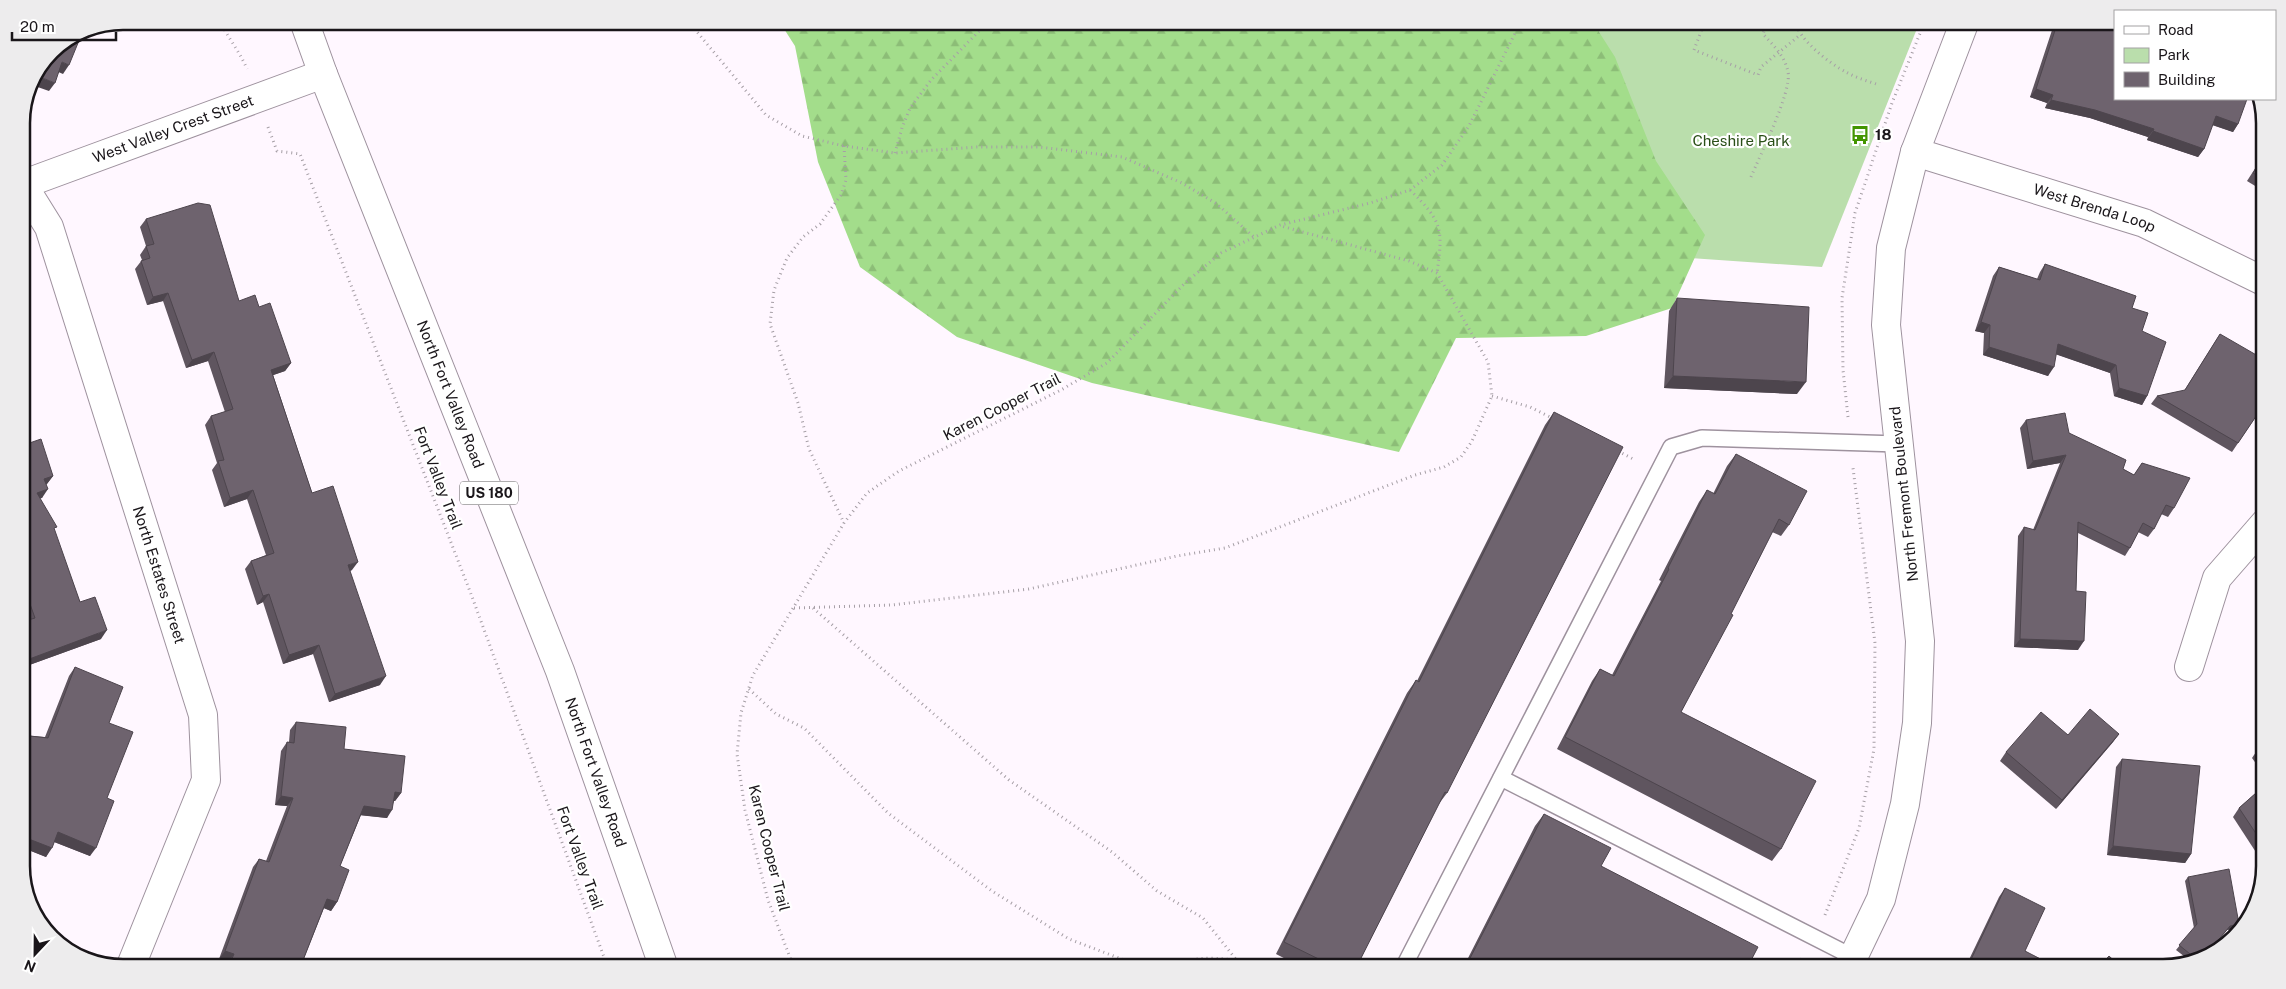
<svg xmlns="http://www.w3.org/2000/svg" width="2286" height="989" font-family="'Public Sans',sans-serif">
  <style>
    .green { fill: #badeac }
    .forest { fill: url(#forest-firs) }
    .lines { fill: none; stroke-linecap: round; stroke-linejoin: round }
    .lane-casing { stroke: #9e929e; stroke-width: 18 }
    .street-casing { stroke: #9e929e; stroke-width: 30 }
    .secondary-casing { stroke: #9e929e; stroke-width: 30 }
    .primary-casing { stroke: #9e929e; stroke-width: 30 }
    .path { stroke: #a69fa6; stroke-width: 3; stroke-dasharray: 1 4; stroke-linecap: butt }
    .lane { stroke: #fff; stroke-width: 15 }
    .street { stroke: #fff; stroke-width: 28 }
    .secondary { stroke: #fff; stroke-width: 28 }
    .primary { stroke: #fff; stroke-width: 28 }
    .wall { fill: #5f555f }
    .shaded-wall { fill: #4d454d }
    .building { fill: #6e636e; stroke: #4d454d }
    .labels { text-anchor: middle; stroke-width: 4.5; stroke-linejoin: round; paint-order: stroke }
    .shield { fill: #fff; stroke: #5f5c5f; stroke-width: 1 }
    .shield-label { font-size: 14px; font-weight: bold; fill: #1a161a }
    .street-label { font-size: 15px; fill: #1a161a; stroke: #fff }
    .poi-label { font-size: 15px; font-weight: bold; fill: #1a161a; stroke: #fff; text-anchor: start }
    .park-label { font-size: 15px; fill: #2a4f18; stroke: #fff }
    .rim { fill: none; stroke: #1a161a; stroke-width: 2.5 }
  </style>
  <defs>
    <pattern id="forest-firs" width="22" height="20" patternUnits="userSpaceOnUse" patternTransform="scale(1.25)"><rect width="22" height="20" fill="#a3dd8b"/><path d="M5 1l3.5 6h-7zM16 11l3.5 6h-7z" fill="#8cbd77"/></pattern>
  </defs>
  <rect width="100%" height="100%" fill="#fff7ff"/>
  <polygon class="green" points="1599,21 1920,21 1822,267 1690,258 1531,198"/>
  <polygon class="forest" points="779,21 1592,21 1615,57 1656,161 1705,235 1672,308 1586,336 1456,338 1399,452 1092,383 957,337 860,267 818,162 795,46"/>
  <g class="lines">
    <g class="lane-casing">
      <g id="lane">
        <polyline points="1501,778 1853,957"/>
        <polyline points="1403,968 1671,447 1702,438 1898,444"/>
      </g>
    </g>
    <g class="street-casing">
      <g id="street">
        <path id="s1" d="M1915 152 2144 223 2265 282"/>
        <path id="s2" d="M21 182 49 227 203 715 206 780 130 968"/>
        <path id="s3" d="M24 184 323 74"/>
        <polyline points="2189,667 2217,578 2265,523"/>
      </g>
    </g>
    <g class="secondary-casing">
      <polyline id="secondary" points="1848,968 1881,899 1905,804 1917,723 1920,641 1886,325 1891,248 1915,152 1965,21"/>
    </g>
    <g class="primary-casing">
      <g id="primary">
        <path id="s4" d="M304 21 323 74 560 671 664 968"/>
      </g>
    </g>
    <g class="path">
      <path d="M220 21C228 38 240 52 247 69"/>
      <polyline points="688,21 766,115 802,136 844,146 895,153 977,147 1039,147 1122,157 1182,183 1217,204 1255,238"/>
      <polyline points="1705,21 1694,50 1758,75 1761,67 1800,35"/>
      <path d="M1795 21C1798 39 1830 64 1846 72 1856 78 1868 81 1879 85"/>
      <polyline points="268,127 277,151 300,154 471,594 608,968"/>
      <polyline points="844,146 846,180 841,195 820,224 803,237 787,258 774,290 770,324 798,403 809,449 844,523"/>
      <polyline points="895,153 902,128 910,108 931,80 989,21"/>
      <path d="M1751 177C1760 155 1792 92 1788 72 1785 56 1773 45 1763 34L1767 22 1795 25"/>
      <path d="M1410 190C1443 222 1443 229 1437 273"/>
      <polyline points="1492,396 1530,407 1554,419"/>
      <polyline points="1848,417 1843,370 1842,298 1855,213 1892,103 1925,21"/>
      <polyline points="1618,451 1635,460"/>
      <polyline points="794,608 892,605 1029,589 1177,556 1225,548 1415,475 1444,467 1461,457 1472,441 1492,396 1488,362 1437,273 1409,261 1281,226"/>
      <polyline points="813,608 1009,780 1112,852 1157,891 1203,918 1243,968"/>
      <polyline points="749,689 776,714 804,728 888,813 992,891 1069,939 1145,968"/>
      <polyline points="1825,915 1859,828 1874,749 1875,643 1853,468"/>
      <polyline points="794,968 768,900 745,810 737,754 741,713 753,675 844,523 867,493 899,471 1061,390 1107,363 1185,283 1221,253 1280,225 1370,203 1410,190 1442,165 1469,126 1521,21"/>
      <path d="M1163 968C1193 957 1205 957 1236 960"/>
      <polyline points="1796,968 1802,958"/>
    </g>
    <use href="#lane" class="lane"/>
    <use href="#street" class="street"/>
    <use href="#secondary" class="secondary"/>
    <use href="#primary" class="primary"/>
  </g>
  <g class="wall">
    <polygon points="2055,21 2104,21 2238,124 2233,132 2212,125 2204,149 2198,157 2147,140 2148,137 2090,118 2045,108 2047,103 2030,97"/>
    <polygon points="2265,153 2265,192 2247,181"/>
    <polygon points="146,219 239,301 259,307 291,363 285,371 273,375 312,493 352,570 350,571 380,685 329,702 313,654 283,664 263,602 257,605 245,569 251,561 266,555 247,499 224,507 212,470 217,463 205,425 211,416 225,412 208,361 186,368 163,301 147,305 135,269 142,260 140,255 146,246 140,227"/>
    <polygon points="2045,264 2132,308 2142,331 2147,396 2142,405 2114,396 2110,373 2056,354 2048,376 1983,355 1984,333 1975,331 1993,276 1999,267 2037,279 2040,272"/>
    <polygon points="1677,298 1797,394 1664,388 1669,311"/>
    <polygon points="2220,334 2265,403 2232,452 2151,404 2157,396 2184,391"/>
    <polygon points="1554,412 1447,793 1438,805 1356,968 1303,968 1276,954 1407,693 1416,680 1417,681 1545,425"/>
    <polygon points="2026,420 2069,433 2123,469 2134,475 2142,463 2174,508 2168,517 2161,514 2154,529 2148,537 2138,532 2130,548 2125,556 2078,533 2076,591 2078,650 2014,647 2018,536 2024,527 2033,530 2060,463 2027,469 2020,428"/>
    <polygon points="21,446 53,476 46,485 42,498 40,498 54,531 80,602 101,639 21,668 21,622 27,620 21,604"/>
    <polygon points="1736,454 1789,525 1781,536 1772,532 1681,712 1781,849 1772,861 1557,749 1592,681 1600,669 1612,675 1661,581 1659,580 1699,502 1707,490 1713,494 1727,466"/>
    <polygon points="75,667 109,723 107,798 90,856 54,842 46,857 21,847 21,735 45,737 69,676"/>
    <polygon points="296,722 344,749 401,793 395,801 394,801 387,818 361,815 340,866 337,902 331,911 324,908 300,968 225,968 228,963 219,959 253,867 259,859 266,861 287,806 275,805 281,751 287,742 289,742 290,730"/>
    <polygon points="2119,734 2113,742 2056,809 2000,761 2006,752 2068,735"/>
    <polygon points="2265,745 2265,776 2252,758 2258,749"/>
    <polygon points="2122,759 2191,854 2185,863 2107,855 2116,767"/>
    <polygon points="2265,785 2265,857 2261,860 2233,817 2239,808"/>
    <polygon points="1544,814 1601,866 1747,968 1463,968 1535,826"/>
    <polygon points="2188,877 2236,928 2227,930 2206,955 2189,960 2176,950 2194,928 2185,881"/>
    <polygon points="2005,888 2025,951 2053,968 1965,968 1999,897"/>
  </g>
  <g class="shaded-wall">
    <polygon points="62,62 69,65 63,74 56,71"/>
    <polygon points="35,75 55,83 49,91 29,84"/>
    <polygon points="2036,89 2053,95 2047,103 2030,97"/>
    <polygon points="2051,100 2095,110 2154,129 2148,137 2090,118 2045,108"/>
    <polygon points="2216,116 2238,124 2233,132 2210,124"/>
    <polygon points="2153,131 2204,149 2198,157 2147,140"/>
    <polygon points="168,293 163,301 147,305 153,297"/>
    <polygon points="1981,322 1990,325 1984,333 1975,331"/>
    <polygon points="2058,344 2116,365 2110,373 2052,353"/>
    <polygon points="1989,347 2054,367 2048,376 1983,355"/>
    <polygon points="214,352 208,361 186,368 192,360"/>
    <polygon points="291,363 285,371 265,378 271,370"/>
    <polygon points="1673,376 1806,382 1797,394 1664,388"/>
    <polygon points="2119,388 2147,396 2142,405 2114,396"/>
    <polygon points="2066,455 2060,463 2027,469 2033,461"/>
    <polygon points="53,476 47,484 38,488 44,479"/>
    <polygon points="48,489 42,498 31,501 37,493"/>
    <polygon points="253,490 247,499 224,507 230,498"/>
    <polygon points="358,562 352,570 342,574 348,565"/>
    <polygon points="269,594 263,602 257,605 263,596"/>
    <polygon points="107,630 101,639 21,668 21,664 24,661"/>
    <polygon points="2020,639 2084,641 2078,650 2014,647"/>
    <polygon points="319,645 313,654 283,664 289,655"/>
    <polygon points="386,676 380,685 329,702 335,694"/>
    <polygon points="2119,734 2113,742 2056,809 2062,800"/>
    <polygon points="395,792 401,793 395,801 389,800"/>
    <polygon points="21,795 27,795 21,804"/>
    <polygon points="281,796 293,798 287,806 275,805"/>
    <polygon points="364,806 392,810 387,818 358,815"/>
    <polygon points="58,832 96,848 90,856 52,841"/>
    <polygon points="21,836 52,848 46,857 21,847"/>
    <polygon points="2113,846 2191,854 2185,863 2107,855"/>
    <polygon points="327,899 337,902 331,911 321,907"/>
    <polygon points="2239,924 2236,928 2227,930 2206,955 2230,926"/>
    <polygon points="225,951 234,954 228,963 219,959"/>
  </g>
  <g class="building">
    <polygon points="2058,21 2104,21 2115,25 2115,99 2247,99 2238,124 2216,116 2204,149 2153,131 2154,129 2095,110 2051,100 2053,95 2036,89"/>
    <polygon points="74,36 80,38 69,65 62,62 55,83 35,75 51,51"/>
    <polygon points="2265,154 2265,180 2253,173"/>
    <polygon points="198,203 210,205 239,301 255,295 259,307 270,303 291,363 271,370 312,493 333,486 358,562 348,565 386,676 335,694 319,645 289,655 269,594 263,596 251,561 274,553 253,490 230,498 218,461 224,460 211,416 233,409 214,352 192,360 168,293 153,297 141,261 150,258 146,246 154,244 146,219"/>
    <polygon points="2045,264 2136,296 2132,308 2148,313 2142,331 2166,342 2147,396 2119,388 2116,365 2058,344 2054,367 1989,347 1990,325 1981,322 1999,267 2040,280"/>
    <polygon points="1677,298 1809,307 1806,382 1673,376"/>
    <polygon points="2220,334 2265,360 2265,403 2238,443 2157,396 2185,390"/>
    <polygon points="1554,412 1623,447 1447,793 1445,792 1356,968 1337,968 1284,942 1416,680 1419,682"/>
    <polygon points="2065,413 2069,433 2126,460 2123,469 2134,475 2142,463 2190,478 2174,508 2166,505 2154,529 2143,523 2130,548 2078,522 2076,591 2086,592 2084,641 2020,639 2024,527 2035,530 2066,455 2033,461 2026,420"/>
    <polygon points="41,439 53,476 44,479 48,489 37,493 57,527 54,528 80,602 95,597 107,630 24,661 21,655 21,622 35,618 21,579 21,446"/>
    <polygon points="1736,454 1807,491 1789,525 1779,519 1731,614 1733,615 1681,712 1816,781 1781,849 1565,737 1600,669 1614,676 1669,569 1668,568 1707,490 1715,494"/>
    <polygon points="75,667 123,687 109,723 133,732 107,798 114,801 96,848 58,832 52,848 21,836 21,809 27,795 21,795 21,735 48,738"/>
    <polygon points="2090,709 2119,734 2062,800 2006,752 2041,712 2068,735"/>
    <polygon points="296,722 346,727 344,749 405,756 401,793 395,792 392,810 364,806 340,866 349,870 337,902 327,899 300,968 228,968 234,954 225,951 259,859 269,862 293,798 281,796 287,742 294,743"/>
    <polygon points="2265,745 2265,759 2258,749"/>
    <polygon points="2122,759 2200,766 2191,854 2113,846"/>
    <polygon points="2265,785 2265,847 2239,808"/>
    <polygon points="1544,814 1611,848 1601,866 1758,947 1747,968 1465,968"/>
    <polygon points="2229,869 2239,924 2230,926 2206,955 2195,958 2179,945 2197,924 2188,877"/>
    <polygon points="2005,888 2045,908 2025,951 2054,966 2053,968 1967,968"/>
    <polygon points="2109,956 2122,968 2098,968"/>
  </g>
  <defs>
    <g id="bus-bare" transform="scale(1.5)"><path d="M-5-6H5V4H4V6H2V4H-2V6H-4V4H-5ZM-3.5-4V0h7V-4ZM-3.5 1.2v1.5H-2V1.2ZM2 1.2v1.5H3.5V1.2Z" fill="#439500" stroke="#fff" stroke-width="2.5" paint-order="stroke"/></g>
  </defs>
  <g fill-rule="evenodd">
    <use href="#bus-bare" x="1860" y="135"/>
  </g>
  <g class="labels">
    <rect class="shield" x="460" y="481.5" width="58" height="23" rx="4"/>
    <g class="shield-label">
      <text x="489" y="498">US 180</text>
    </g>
    <g class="street-label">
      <text dy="5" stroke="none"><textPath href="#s3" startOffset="159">West Valley Crest Street</textPath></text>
      <text dy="5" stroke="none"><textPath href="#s1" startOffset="188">West Brenda Loop</textPath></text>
      <text dy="5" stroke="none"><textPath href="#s4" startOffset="401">North Fort Valley Road</textPath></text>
      <text transform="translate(1002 407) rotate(-27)" y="5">Karen Cooper Trail</text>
      <text transform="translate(438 478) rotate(69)" y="5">Fort Valley Trail</text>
      <text transform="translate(1904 494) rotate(-96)" y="5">North Fremont Boulevard</text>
      <text dy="5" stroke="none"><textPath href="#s2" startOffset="418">North Estates Street</textPath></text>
      <text dy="5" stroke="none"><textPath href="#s4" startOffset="806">North Fort Valley Road</textPath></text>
      <text transform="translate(769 848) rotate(76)" y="5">Karen Cooper Trail</text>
      <text transform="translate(580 858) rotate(70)" y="5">Fort Valley Trail</text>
    </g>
    <g class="poi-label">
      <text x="1875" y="140">18</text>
    </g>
    <g class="park-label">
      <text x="1741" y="146">Cheshire Park</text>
    </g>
  </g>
  <path d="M0 0H2286V989H0ZM123 30H2163A93 93 0 0 1 2256 123V866A93 93 0 0 1 2163 959H123A93 93 0 0 1 30 866V123A93 93 0 0 1 123 30Z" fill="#edeced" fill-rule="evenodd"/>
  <path class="rim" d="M123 30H2163A93 93 0 0 1 2256 123V866A93 93 0 0 1 2163 959H123A93 93 0 0 1 30 866V123A93 93 0 0 1 123 30Z"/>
  <rect x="2114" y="10" width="162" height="90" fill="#ffffff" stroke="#a3a2a3"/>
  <rect x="2124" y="26" width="25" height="8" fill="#ffffff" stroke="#a3a2a3"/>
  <text x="2158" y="35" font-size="15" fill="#1a161a">Road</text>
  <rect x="2124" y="48" width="25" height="15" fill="#badeac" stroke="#a3a2a3"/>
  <text x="2158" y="60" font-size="15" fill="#1a161a">Park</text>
  <rect x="2124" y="72" width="25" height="15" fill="#6e636e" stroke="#a3a2a3"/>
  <text x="2158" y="85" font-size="15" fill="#1a161a">Building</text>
  <g transform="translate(35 954) rotate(202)" stroke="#ffffff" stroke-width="4" paint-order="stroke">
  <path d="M0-4L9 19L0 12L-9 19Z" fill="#1a161a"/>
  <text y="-8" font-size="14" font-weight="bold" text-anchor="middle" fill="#1a161a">N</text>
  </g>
  <path d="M12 32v8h104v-8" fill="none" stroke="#1a161a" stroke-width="2.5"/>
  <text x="20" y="32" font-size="15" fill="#1a161a" stroke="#ffffff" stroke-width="4" paint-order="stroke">20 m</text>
</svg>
